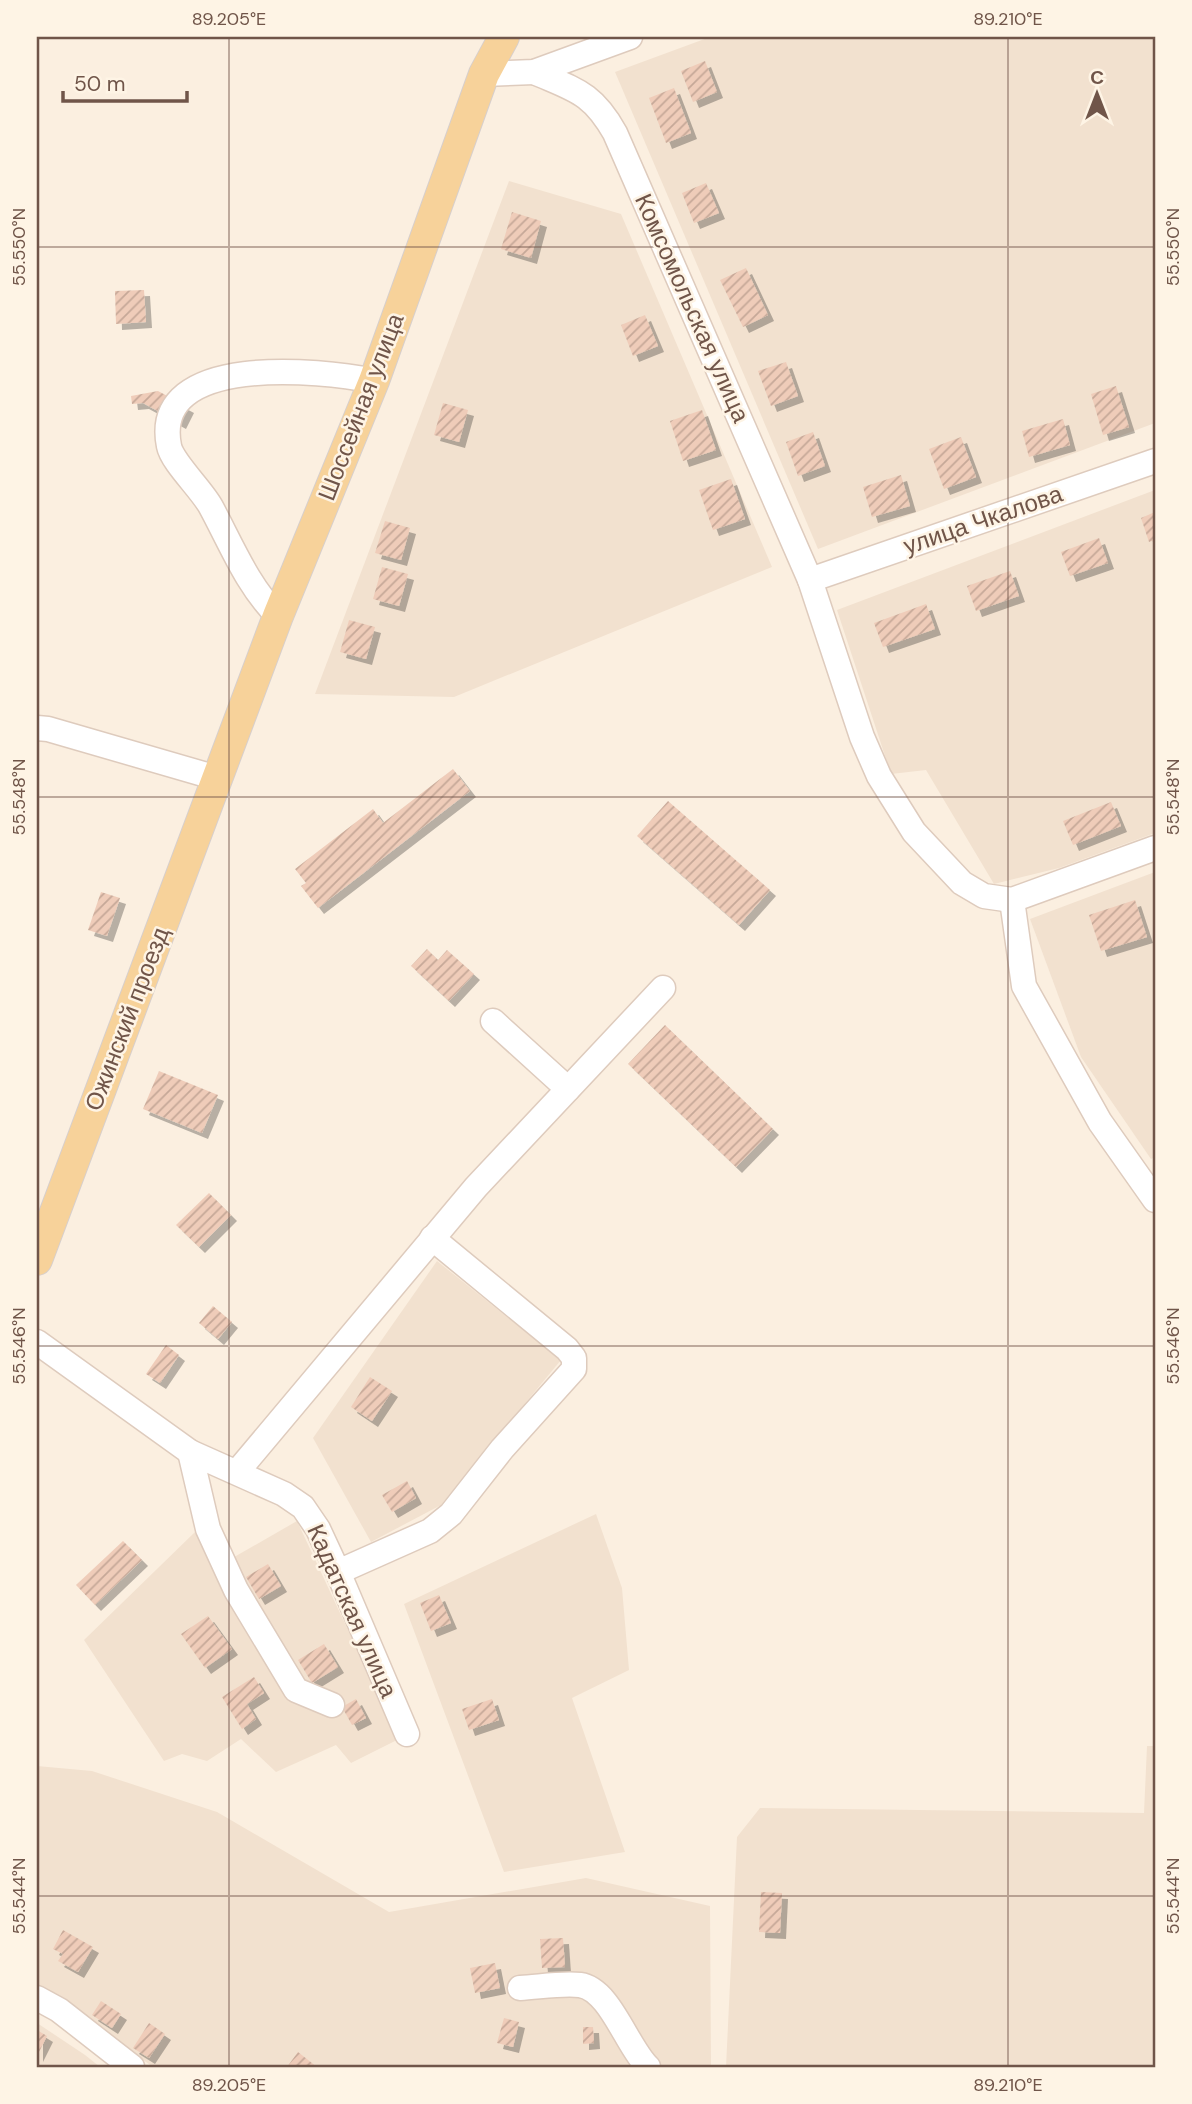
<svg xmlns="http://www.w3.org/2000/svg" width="1192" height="2104" font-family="'DM Sans',sans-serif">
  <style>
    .residential { fill: #f2e1cf }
    .building { fill: url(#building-hatch); filter: url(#shadow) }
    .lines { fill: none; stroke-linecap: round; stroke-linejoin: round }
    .minor-casing { stroke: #decbbd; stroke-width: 27 }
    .major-casing { stroke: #d7cfcc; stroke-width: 32 }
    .minor { stroke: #fff; stroke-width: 24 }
    .major { stroke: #f7d29a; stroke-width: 30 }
    .ticks { fill: none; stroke: #705549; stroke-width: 2; stroke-opacity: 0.45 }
    .labels { text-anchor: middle; stroke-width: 5; stroke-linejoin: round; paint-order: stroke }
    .street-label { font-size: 24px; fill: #705549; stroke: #fef4e5 }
    .neatline { fill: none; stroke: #705549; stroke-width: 2.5 }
    .ticks-label { font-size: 18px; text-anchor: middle; fill: #705549 }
  </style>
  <defs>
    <pattern id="building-hatch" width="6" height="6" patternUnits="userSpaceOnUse" patternTransform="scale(1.75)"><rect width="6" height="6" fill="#efccb9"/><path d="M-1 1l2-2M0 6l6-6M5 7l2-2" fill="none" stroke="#c6a898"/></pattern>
    <filter id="shadow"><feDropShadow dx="6" dy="6" stdDeviation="0" flood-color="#0004"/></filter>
  </defs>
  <rect width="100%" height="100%" fill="#fbefe0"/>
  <g class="residential">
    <polygon points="710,37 1155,37 1155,423 818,549 615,72"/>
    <polygon points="509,181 621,214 772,567 454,697 315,694"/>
    <polygon points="1155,490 1155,833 1059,868 994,884 926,770 891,774 837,610"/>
    <polygon points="1155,872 1155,1157 1151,1159 1081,1057 1030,919"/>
    <polygon points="437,1261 561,1360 441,1505 371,1542 313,1438"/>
    <polygon points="596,1514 622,1588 629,1670 572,1698 625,1852 504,1872 404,1604"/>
    <polygon points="297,1521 399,1739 351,1763 336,1745 276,1772 241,1739 207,1761 182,1754 164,1761 84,1640 195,1532 215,1568"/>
    <polygon points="1147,1746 1155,1746 1155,2067 726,2067 737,1837 760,1808 1144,1813"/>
    <polygon points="37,1766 92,1771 217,1812 389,1912 586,1878 710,1906 711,2067 153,2067 37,1984"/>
    <polygon points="37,2023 85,2055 100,2067 37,2067"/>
  </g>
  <g class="building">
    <polygon points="705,61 717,92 693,102 681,71"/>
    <polygon points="674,88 691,133 666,143 649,98"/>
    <polygon points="706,183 719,213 694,223 682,193"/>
    <polygon points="512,212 541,221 531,258 501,249"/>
    <polygon points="746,268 768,315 743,327 720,280"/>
    <polygon points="144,290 146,322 116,324 115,291"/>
    <polygon points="645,315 658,346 633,356 621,325"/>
    <polygon points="786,362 798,396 771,406 758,371"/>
    <polygon points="1116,386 1129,427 1103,435 1091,394"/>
    <polygon points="158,391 188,407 180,423 143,403 132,404 131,396"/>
    <polygon points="443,403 468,410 459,442 434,435"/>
    <polygon points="702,410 716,450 683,461 670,421"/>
    <polygon points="1063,419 1070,445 1029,457 1022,431"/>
    <polygon points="813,432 825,466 798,476 786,442"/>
    <polygon points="961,437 976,477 944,489 929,449"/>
    <polygon points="901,475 910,506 872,517 863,487"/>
    <polygon points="731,479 745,519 713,530 699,490"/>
    <polygon points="1155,512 1155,540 1149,542 1141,518"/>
    <polygon points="385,521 410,528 401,560 375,553"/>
    <polygon points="1099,538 1108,563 1070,576 1061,552"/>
    <polygon points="382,567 408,574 399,606 373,599"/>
    <polygon points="1010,571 1019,596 976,611 967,586"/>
    <polygon points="926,604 935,629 883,647 874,623"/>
    <polygon points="349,620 375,627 366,659 340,652"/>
    <polygon points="453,769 470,791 318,908 301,886 306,883 295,869 373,809 383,823"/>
    <polygon points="668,801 770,890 739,925 637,836"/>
    <polygon points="1111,802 1121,826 1073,845 1063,821"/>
    <polygon points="101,892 120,898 107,936 88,930"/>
    <polygon points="1135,900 1147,937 1101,951 1089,915"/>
    <polygon points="427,949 438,960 447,950 474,974 449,1001 411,966"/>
    <polygon points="665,1025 773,1129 736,1167 628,1064"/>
    <polygon points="159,1071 218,1095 202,1133 143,1109"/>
    <polygon points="209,1193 231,1215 199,1247 176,1225"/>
    <polygon points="213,1306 232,1322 218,1339 199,1323"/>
    <polygon points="166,1345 179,1355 160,1383 146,1374"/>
    <polygon points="370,1377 392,1391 372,1421 351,1407"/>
    <polygon points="407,1481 416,1498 392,1512 382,1495"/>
    <polygon points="123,1541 142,1560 95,1605 76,1585"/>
    <polygon points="268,1564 281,1586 259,1599 246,1577"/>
    <polygon points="439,1595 451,1623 431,1631 420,1603"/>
    <polygon points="208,1616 232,1649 205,1668 181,1634"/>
    <polygon points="324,1644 338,1667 312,1683 298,1660"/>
    <polygon points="254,1677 264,1693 247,1704 256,1719 242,1729 222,1697"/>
    <polygon points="356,1699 366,1718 352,1725 342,1707"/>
    <polygon points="492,1699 499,1720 469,1730 462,1709"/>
    <polygon points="761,1892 782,1893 780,1933 759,1932"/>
    <polygon points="63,1930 93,1947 78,1972 58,1961 63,1954 53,1949"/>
    <polygon points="563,1938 565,1967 542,1968 540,1939"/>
    <polygon points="495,1963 500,1988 475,1993 470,1968"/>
    <polygon points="101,2001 121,2014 112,2028 92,2015"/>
    <polygon points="504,2018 519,2022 513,2047 497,2043"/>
    <polygon points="149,2023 165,2034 149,2058 133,2048"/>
    <polygon points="583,2027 593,2027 594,2043 583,2044"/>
    <polygon points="37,2030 47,2036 37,2056"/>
    <polygon points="298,2052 317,2067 287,2067"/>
  </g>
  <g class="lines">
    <g class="minor-casing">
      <g id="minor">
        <path d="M534 72C575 90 592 92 615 133L810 580 862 737 879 776 914 832 962 883 984 896 1012 900 1155 848"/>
        <polyline points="484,74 534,72 630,37"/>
        <polyline points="810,580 1155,461"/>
        <path d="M278 616C248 587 231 544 211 507 202 490 172 462 169 446 150 352 321 370 374 381"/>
        <polyline points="37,728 48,729 217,778"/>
        <polyline points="1012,900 1024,986 1100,1122 1155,1200"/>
        <polyline points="493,1021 568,1089"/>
        <polyline points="37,1342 190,1452 284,1494 303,1507 318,1529 338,1572 407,1734"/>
        <polyline points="190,1452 208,1529 236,1590 296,1690 332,1705"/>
        <polyline points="237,1472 476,1187 663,988"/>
        <polyline points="338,1572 430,1531 451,1514 502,1449 574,1369 574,1358 567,1349 432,1238"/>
        <path d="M520 1988C539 1987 561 1983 580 1985 610 1989 627 2047 648 2067"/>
        <polyline points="37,1998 59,2010 132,2067"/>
      </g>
    </g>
    <g class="major-casing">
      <polyline id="major" points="37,1260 278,616 374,381 484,74 504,37"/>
    </g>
    <use href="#minor" class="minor"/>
    <use href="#major" class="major"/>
  </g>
  <path class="ticks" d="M229 37V2067M1008 37V2067M37 247H1155M37 797H1155M37 1346H1155M37 1896H1155"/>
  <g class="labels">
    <g class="street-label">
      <text transform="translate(692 308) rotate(66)" y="8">Комсомольская улица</text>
      <text transform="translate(361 407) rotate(-69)" y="8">Шоссейная улица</text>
      <text transform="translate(983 520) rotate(-19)" y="8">улица Чкалова</text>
      <text transform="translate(127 1019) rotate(-69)" y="8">Ожинский проезд</text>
      <text transform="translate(352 1611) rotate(66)" y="8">Кадатская улица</text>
    </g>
  </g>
  <rect width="1192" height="2104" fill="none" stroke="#fef4e5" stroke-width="77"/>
  <g transform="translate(1097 94)" stroke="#fef4e5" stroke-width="5" paint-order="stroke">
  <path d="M0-5L12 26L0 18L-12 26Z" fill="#705549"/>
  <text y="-10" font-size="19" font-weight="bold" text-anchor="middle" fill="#705549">С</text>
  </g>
  <path d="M63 91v10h124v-10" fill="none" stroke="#705549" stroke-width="3.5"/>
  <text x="74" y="91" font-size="21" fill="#705549" stroke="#fef4e5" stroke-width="5" paint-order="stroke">50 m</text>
  <rect x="38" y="38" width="1116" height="2028" class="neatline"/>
  <g class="ticks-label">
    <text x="229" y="25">89.205°E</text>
    <text x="1008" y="25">89.210°E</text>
    <text transform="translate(19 247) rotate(-90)" y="6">55.550°N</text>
    <text transform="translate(1173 247) rotate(-90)" y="6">55.550°N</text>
    <text transform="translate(19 797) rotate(-90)" y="6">55.548°N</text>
    <text transform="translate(1173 797) rotate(-90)" y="6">55.548°N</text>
    <text transform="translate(19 1346) rotate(-90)" y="6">55.546°N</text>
    <text transform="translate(1173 1346) rotate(-90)" y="6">55.546°N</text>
    <text transform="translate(19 1896) rotate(-90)" y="6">55.544°N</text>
    <text transform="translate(1173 1896) rotate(-90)" y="6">55.544°N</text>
    <text x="229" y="2091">89.205°E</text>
    <text x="1008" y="2091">89.210°E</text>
  </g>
</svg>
